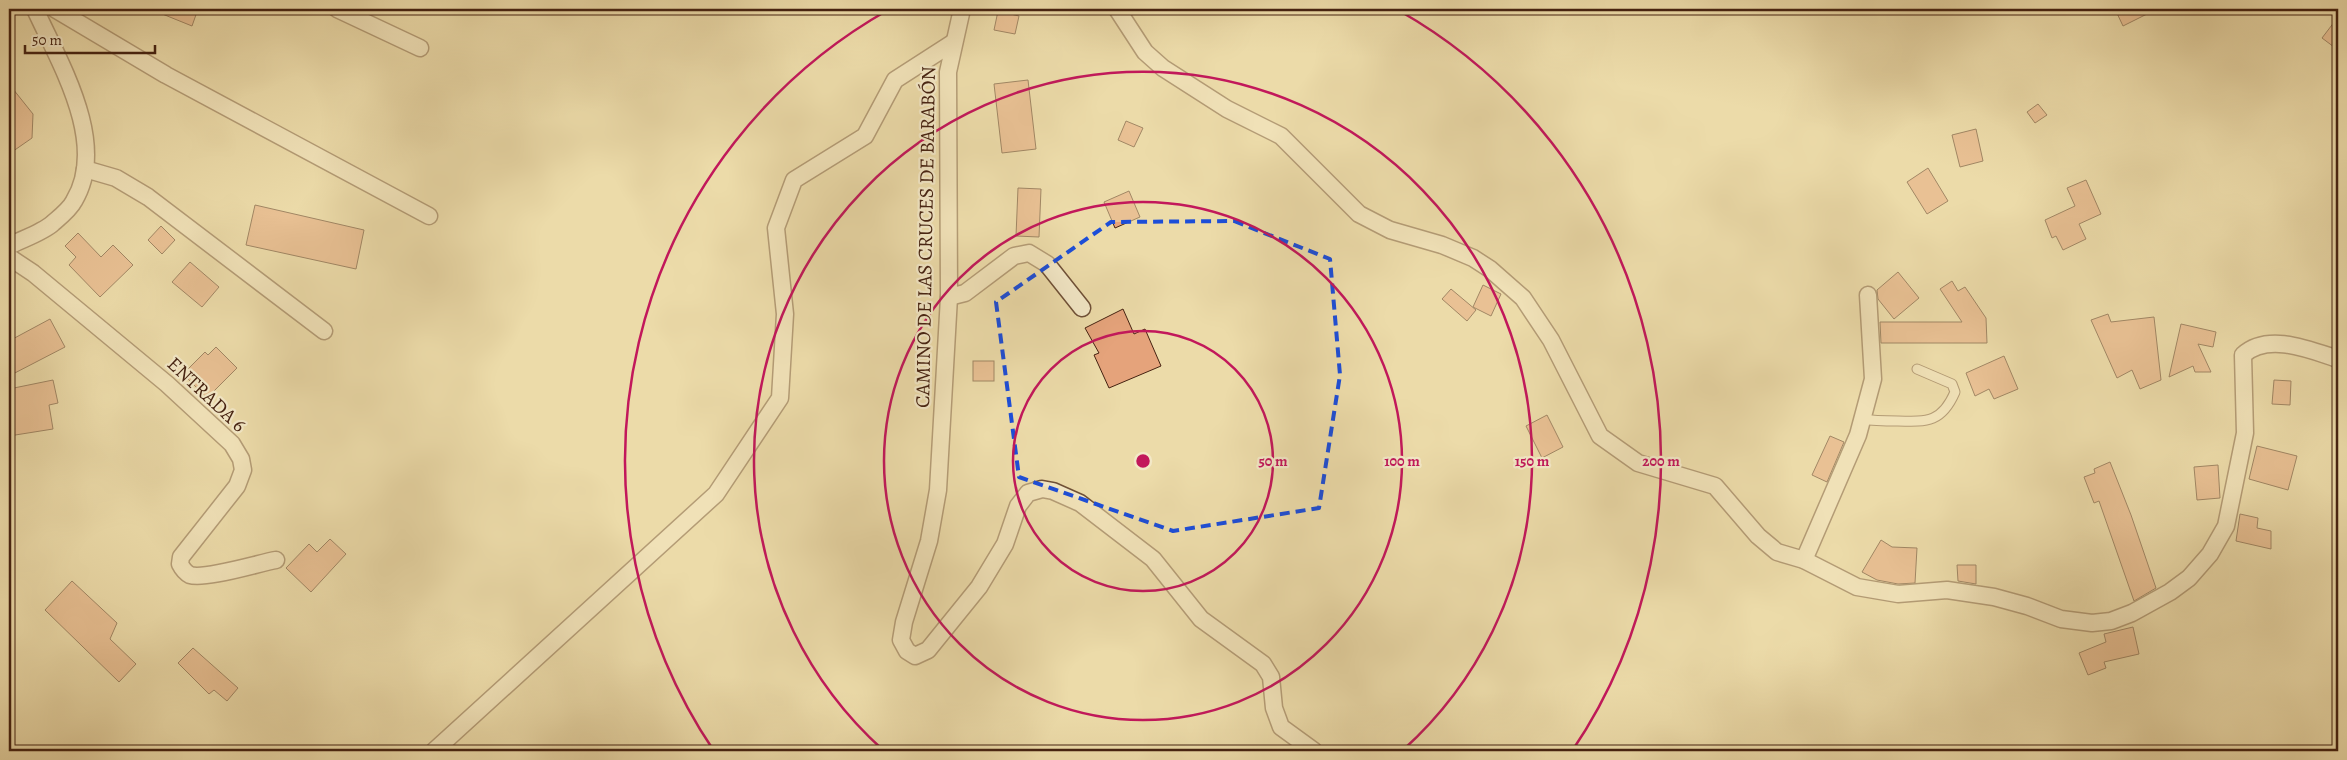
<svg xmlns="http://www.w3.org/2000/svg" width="2347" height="760" font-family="Alegreya,serif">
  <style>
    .building { fill: #e5a37b; stroke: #452211 }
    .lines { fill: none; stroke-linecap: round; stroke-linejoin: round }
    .lane-casing { stroke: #6f5037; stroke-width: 11 }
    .street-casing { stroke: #6f5037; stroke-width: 19 }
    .lane { stroke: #f3e8c7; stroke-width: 9 }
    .street { stroke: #f3e8c7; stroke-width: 16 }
    .marked { fill: none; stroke: #1d4ed8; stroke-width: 4; stroke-dasharray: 10 6; stroke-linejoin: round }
    .ring { fill: none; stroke: #c2185b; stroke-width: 2.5 }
    .labels { text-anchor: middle; stroke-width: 4.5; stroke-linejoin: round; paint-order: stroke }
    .street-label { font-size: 20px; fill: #452211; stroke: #f3e8c7 }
    .centre { fill: #c2185b; stroke: #f3e8c7; stroke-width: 2.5 }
    .ring-label { font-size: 15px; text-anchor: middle; font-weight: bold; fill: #c2185b; stroke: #f3e8c7; stroke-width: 4.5; stroke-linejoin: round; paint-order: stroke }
  </style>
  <rect width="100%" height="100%" fill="#ecdba9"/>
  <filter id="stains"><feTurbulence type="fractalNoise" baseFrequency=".004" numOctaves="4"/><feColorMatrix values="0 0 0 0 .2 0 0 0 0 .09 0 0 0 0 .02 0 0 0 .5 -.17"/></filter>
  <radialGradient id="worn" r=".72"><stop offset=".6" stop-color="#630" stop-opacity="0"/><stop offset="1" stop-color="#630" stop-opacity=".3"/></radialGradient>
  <g class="building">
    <polygon points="150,9 198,9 192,26"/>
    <polygon points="2115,9 2157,9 2123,26"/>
    <polygon points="998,11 1019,16 1015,34 994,30"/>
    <polygon points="2338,17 2338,50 2322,38"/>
    <polygon points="1028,80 1036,149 1002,153 994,84"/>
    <polygon points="9,84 33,114 32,138 9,154"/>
    <polygon points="2038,104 2047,115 2035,123 2027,112"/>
    <polygon points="1126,121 1143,128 1134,147 1118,140"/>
    <polygon points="1976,129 1983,161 1960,167 1952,135"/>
    <polygon points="1928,168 1948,201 1927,214 1907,182"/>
    <polygon points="2086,180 2101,214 2079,224 2086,239 2063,250 2056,236 2052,238 2045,220 2075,206 2067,188"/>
    <polygon points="1018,188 1041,189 1039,237 1016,236"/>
    <polygon points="1129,191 1140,217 1115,228 1104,202"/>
    <polygon points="255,205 364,230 356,269 246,245"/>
    <polygon points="161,226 175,240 162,254 148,240"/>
    <polygon points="78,233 101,257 113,245 133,265 100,297 69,265 76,257 65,246"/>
    <polygon points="190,262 219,287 202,307 172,282"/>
    <polygon points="1898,272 1919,298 1894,319 1878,299 1877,290"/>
    <polygon points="1952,281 1958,291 1965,287 1986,318 1987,343 1881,343 1880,322 1962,322 1940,289"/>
    <polygon points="1483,285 1501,294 1491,316 1473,307"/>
    <polygon points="1451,289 1476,310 1467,321 1442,299"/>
    <polygon points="1123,309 1134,334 1145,329 1161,366 1109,388 1094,355 1099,353 1085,328"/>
    <polygon points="2108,314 2111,322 2154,317 2161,380 2140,389 2132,370 2117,378 2091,320"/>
    <polygon points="50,319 65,347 9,376 9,341"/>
    <polygon points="2181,324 2216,332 2213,347 2198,344 2211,372 2195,372 2193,366 2169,377"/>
    <polygon points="216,347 237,368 207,398 183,374 205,352 208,355"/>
    <polygon points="2004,356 2018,389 1994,399 1989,389 1975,396 1966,373"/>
    <rect x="973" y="361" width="21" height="20"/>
    <polygon points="53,380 58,403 49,405 53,429 9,436 9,389"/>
    <polygon points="2274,380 2291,381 2290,405 2272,404"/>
    <polygon points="1547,415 1563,447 1542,458 1526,426"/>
    <polygon points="1830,436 1844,442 1827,482 1812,475"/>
    <polygon points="2257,446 2297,456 2288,490 2249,479"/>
    <polygon points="2110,462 2131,515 2156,588 2134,601 2099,501 2094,503 2084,477 2095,473 2094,469"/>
    <polygon points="2218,465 2220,498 2197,500 2194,467"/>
    <polygon points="2240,514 2258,518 2257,528 2271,531 2271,549 2236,541"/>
    <polygon points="330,539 346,554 311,592 286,568 309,544 317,552"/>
    <polygon points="1881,540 1892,547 1917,548 1915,583 1898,584 1877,580 1862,572"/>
    <polygon points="1957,565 1976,565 1976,584 1958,581"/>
    <polygon points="72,581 117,623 110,639 136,664 119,682 45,610"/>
    <polygon points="2133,627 2139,654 2104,662 2106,668 2088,675 2079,653 2106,642 2104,634"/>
    <polygon points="193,648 238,688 227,701 214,690 209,694 178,663"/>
  </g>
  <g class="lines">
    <g class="lane-casing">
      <path id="lane" d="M1862 419C1874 421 1886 421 1898 421 1928 422 1942 422 1955 392L1952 384 1917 369"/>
    </g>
    <g class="street-casing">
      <g id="street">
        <polyline points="55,9 166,75 429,216"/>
        <polyline points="337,9 420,48"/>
        <polyline points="962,9 948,72 949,297 938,490 929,541 904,622 901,640 907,651 915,656 928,650 979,587 1005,544 1018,506 1028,493 1042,489 1053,491 1080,503 1153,559 1201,619 1263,664 1271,677 1274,708 1281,727 1314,751"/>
        <path d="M1117 9 1145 52 1163 68 1227 109 1281 136 1359 214 1390 230 1442 245 1473 258 1490 269 1523 298 1551 340 1600 436 1638 463 1715 486 1758 536 1777 552 1804 560 1857 587 1898 594 1947 590 1994 597 2027 606 2061 619 2092 623 2111 621 2132 613 2170 592 2189 578 2210 554 2226 526 2245 433 2243 355C2268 332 2310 350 2338 359"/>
        <polyline points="85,169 116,178 148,197 324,331"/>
        <path d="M9 246C22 239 42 233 53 223 60 217 70 209 74 201 109 143 59 62 35 9"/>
        <path d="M9 257 33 273 167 384 232 444 241 459 243 470 237 486 181 557 180 564C182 568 186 573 190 575 204 580 259 563 276 560"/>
        <polyline points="949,297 965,293 1014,256 1029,253 1047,264 1082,308"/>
        <polyline points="1804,560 1858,435 1873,379 1868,295"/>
        <polyline points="434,751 716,494 780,398 785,314 776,228 794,180 865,136 895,80 954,42"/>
      </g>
    </g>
    <use href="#lane" class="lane"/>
    <use href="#street" class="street"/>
  </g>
  <path d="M0 0H2347V760H0ZM1234 221 1330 259 1340 375 1319 508 1173 531 1019 477 996 302 1111 222Z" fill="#ecdba9" fill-opacity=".55" fill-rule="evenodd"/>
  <path class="marked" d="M1234 221 1330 259 1340 375 1319 508 1173 531 1019 477 996 302 1111 222Z"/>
  <g class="ring">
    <circle cx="1143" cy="461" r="130"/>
    <circle cx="1143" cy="461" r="259"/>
    <path d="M883 750A389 389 0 1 1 1403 750"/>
    <path d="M714 751A518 518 0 0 1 888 10M1398 10A518 518 0 0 1 1572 751"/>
  </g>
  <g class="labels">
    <g class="street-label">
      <text transform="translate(925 237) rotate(-89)" y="7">CAMINO DE LAS CRUCES DE BARABÓN</text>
      <text transform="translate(207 394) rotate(43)" y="7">ENTRADA 6</text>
    </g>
  </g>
  <circle cx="1143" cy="461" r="8" class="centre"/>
  <g class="ring-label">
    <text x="1273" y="466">50 m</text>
    <text x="1402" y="466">100 m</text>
    <text x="1532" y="466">150 m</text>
    <text x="1661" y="466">200 m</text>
  </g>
  <rect width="2347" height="760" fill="none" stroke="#ecdba9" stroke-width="30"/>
  <rect x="10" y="10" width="2327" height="740" fill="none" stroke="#452211" stroke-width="2.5"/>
  <rect x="15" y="15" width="2317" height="730" fill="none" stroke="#452211"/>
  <path d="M25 45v8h130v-8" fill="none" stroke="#452211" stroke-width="2.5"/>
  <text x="32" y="45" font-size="15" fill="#452211" stroke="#f3e8c7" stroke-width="4" paint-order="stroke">50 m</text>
  <rect width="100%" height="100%" filter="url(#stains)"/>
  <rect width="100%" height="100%" fill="url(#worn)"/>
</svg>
